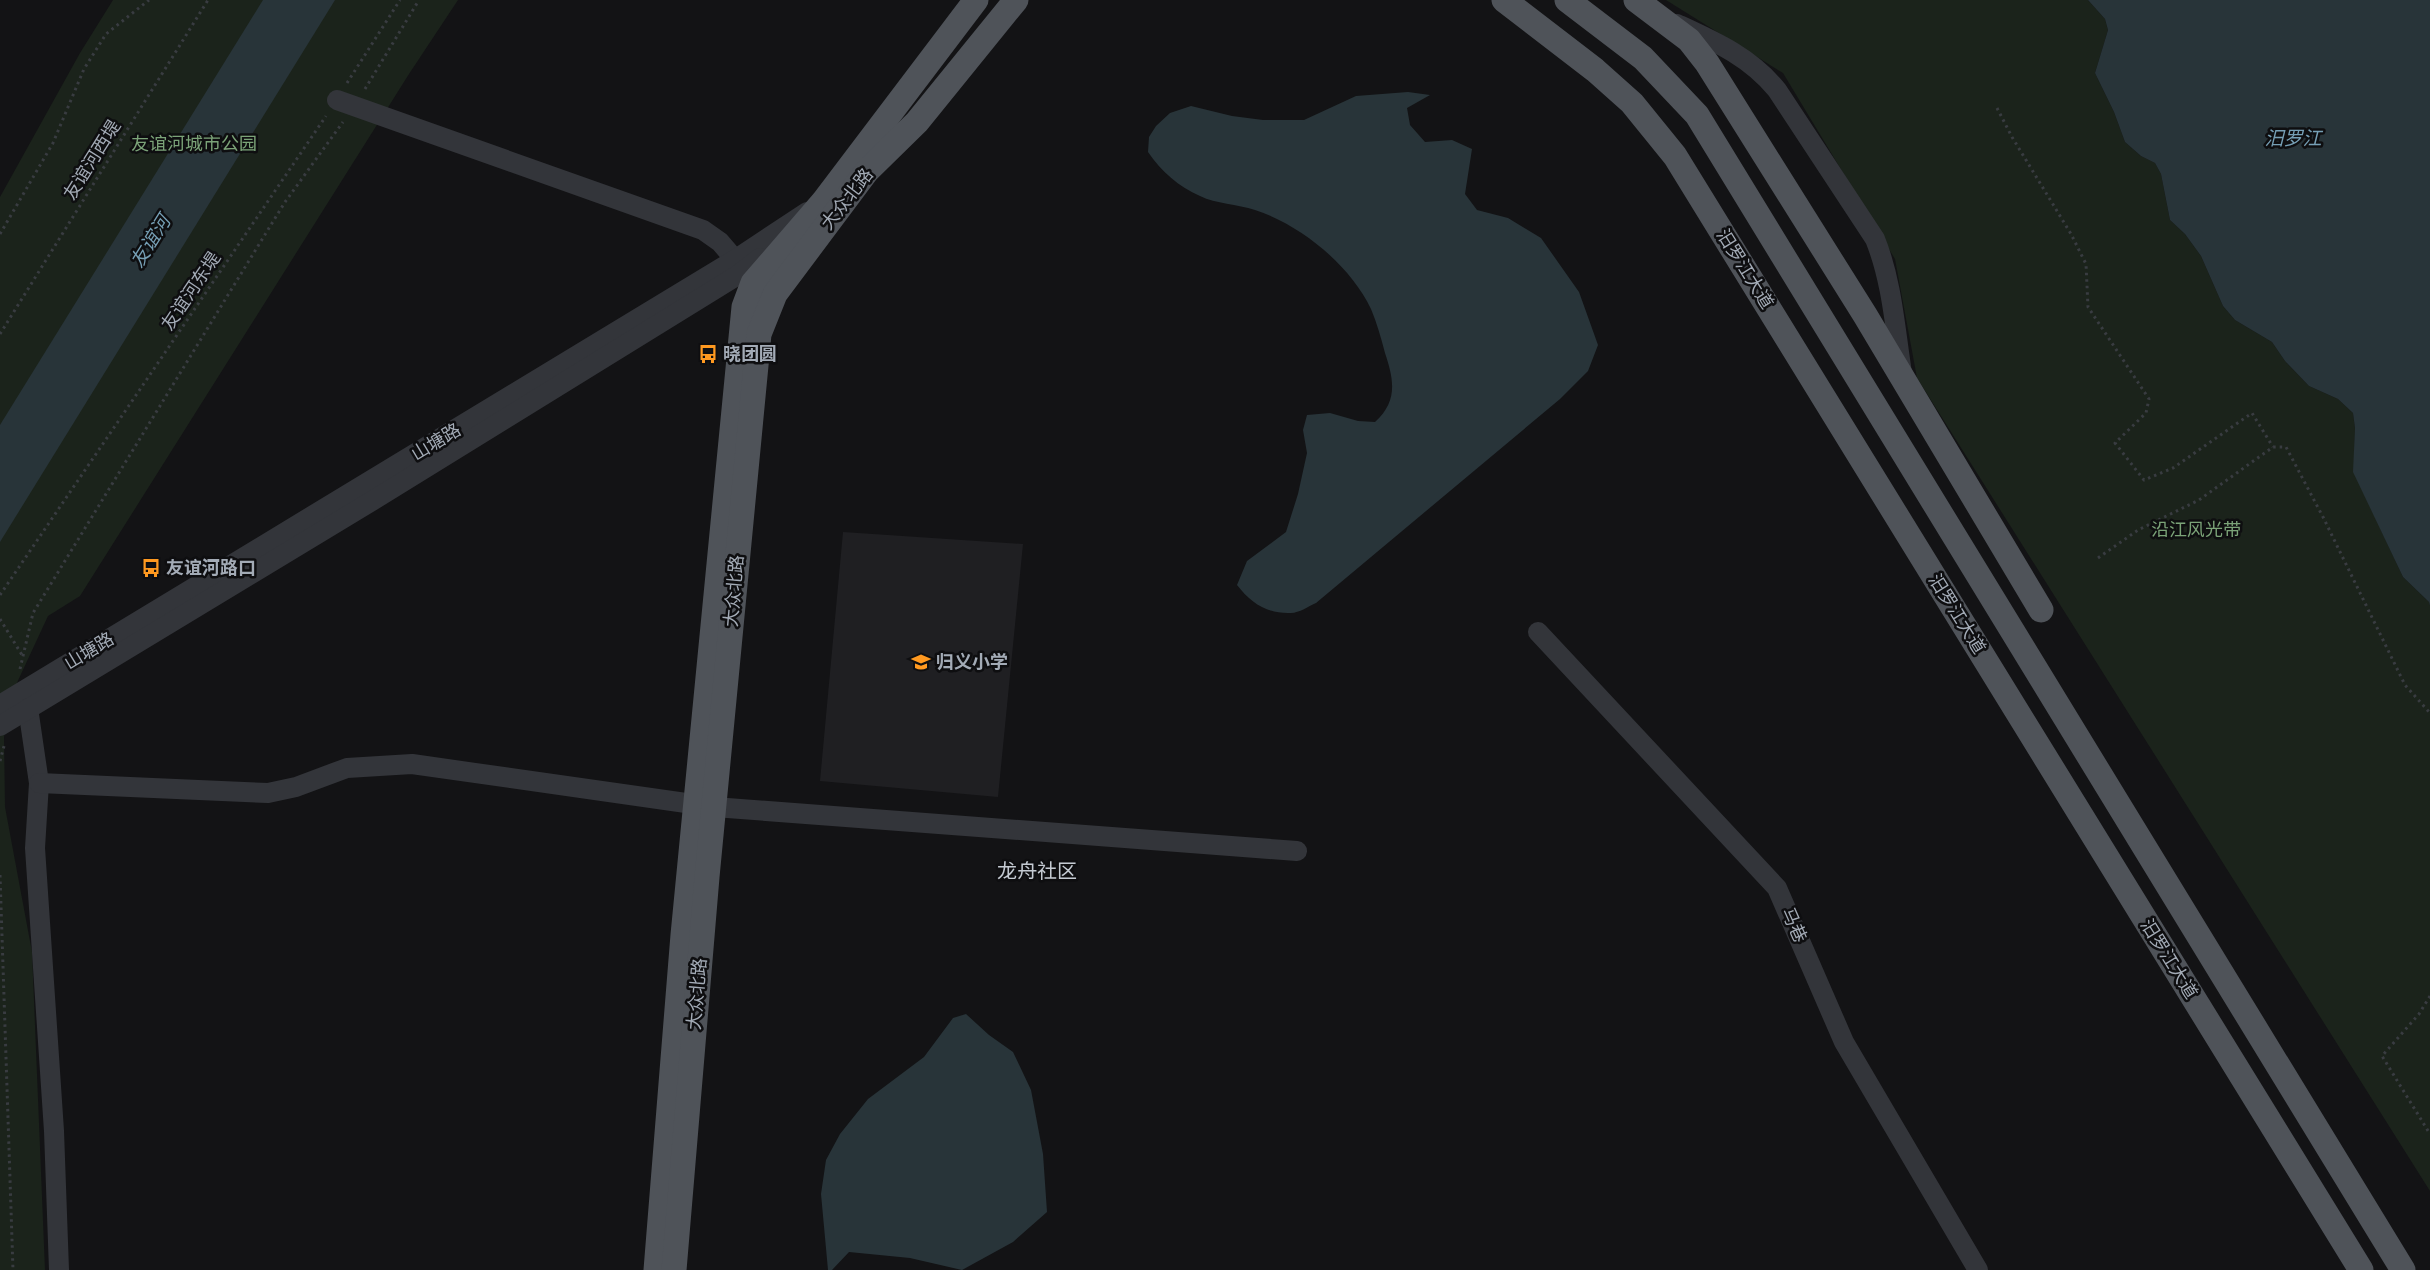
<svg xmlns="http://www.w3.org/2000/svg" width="2430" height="1270" font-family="'Space Grotesk','Noto Sans SC',sans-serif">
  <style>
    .built { fill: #1f1f22 }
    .green { fill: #1b231b }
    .water { fill: #283439 }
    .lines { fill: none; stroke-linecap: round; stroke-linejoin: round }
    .path { stroke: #393c41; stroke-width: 3; stroke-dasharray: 2.5 4; stroke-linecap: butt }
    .minor { stroke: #33353a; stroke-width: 20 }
    .major { stroke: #4f5359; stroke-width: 25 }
    .labels { text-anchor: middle; stroke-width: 5; stroke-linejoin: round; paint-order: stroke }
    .park-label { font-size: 18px; fill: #7ba378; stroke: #0e0e10 }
    .street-label { font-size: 18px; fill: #a3abb6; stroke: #0e0e10 }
    .poi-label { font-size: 18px; font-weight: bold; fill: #a3abb6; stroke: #0e0e10; text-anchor: start }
    .water-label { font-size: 19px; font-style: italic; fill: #769fb5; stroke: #0e0e10 }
    .quarter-label { font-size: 20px; fill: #c4cad2; stroke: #0e0e10 }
  </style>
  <rect width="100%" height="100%" fill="#131315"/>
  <polygon class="built" points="843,532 1023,544 998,797 820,781"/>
  <g class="green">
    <polygon points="113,0 458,0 409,74 80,596 48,616 15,687 4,737 5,807 32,952 45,1270 0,1270 0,197 80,53"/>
    <polygon points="1666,0 2088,0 2105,19 2108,30 2095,73 2114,112 2125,142 2141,156 2155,163 2161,174 2170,220 2185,234 2201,256 2223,306 2235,320 2272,342 2285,361 2309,386 2338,399 2353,413 2355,428 2354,472 2403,577 2429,602 2430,606 2430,1191 1917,378 1895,259 1783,73"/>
  </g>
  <g class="water">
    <polygon points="263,0 335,0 0,542 0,425"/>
    <polygon points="2088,0 2430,0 2430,606 2429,602 2403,577 2353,472 2355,428 2353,413 2338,399 2309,386 2285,361 2272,342 2235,320 2223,306 2201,256 2185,234 2170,220 2161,174 2155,163 2141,156 2125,142 2114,112 2095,73 2108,30 2105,19"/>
    <path d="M1408 92 1430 95 1407 108 1410 125 1425 142 1452 140 1472 149 1465 194 1477 210 1508 218 1541 238 1579 292 1598 345 1588 371 1560 399 1316 603C1309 606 1299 613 1291 613 1267 614 1251 603 1237 585L1247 561 1286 532 1298 494 1307 453 1303 430 1307 415 1330 413 1358 421 1375 422C1398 401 1394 380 1385 353 1381 338 1377 323 1371 309 1350 265 1301 225 1255 210 1237 204 1216 204 1200 196 1179 187 1161 171 1148 152L1149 137 1156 126 1170 113 1191 106 1232 116 1263 120H1304L1356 96Z"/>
    <polygon points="966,1014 989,1035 1013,1052 1031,1090 1043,1154 1047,1212 1013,1242 962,1270 910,1258 849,1252 832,1270 828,1270 821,1194 826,1160 840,1134 868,1099 924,1057 953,1018"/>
  </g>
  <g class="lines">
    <g class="path">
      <polyline points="347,83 400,0"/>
      <polyline points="365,89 419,0"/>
      <polyline points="1997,108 2012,137 2071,234 2086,264 2088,307 2149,399 2146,413 2115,443 2144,480 2173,468 2252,413 2273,447"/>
      <polyline points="0,234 53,143 84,69 106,34 149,0"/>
      <polyline points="0,334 208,0"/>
      <polyline points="2098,558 2138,530 2199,500 2273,447 2286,447 2323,517 2405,685 2430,713"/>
      <polyline points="0,595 326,116"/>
      <polyline points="0,619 22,655"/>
      <polyline points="20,669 33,613 285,202 343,122"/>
      <polyline points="0,761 4,746"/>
      <polyline points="0,875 13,1270"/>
      <polyline points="2430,996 2419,1014 2382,1056 2430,1134"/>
    </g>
    <g class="minor">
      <path d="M1677 24C1716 42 1750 57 1777 90L1875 239C1892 281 1895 328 1902 373"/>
      <polyline points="337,100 703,230 720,242 744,270"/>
      <polyline points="1538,632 1777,888 1844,1042 1978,1270"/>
      <polyline points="0,705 736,259 807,212"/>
      <polyline points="28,708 39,783 35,848 54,1131 59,1270"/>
      <polyline points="0,726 372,501 738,275 760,258"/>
      <polyline points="39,783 268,793 296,787 347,768 412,764 714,807 1297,851"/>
    </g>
    <g class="major">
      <polyline points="1504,0 1595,70 1632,103 1675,156 2361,1270"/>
      <polyline points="1567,0 1643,58 1697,115 2403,1270"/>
      <polyline points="1636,0 1689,40 1707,63 1865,315 2041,610"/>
      <polyline points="656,1270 683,935 744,307 753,283 823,202 976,0"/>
      <polyline points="674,1270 707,877 759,334 775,294 867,171 917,122 1016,0"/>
    </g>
  </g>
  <defs>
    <g id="bus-bare" transform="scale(1.5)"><path d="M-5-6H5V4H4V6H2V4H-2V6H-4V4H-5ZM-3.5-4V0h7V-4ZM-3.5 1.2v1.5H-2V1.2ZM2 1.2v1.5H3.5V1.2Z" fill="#ff9920" stroke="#0e0e10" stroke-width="2.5" paint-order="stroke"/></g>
    <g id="school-bare" transform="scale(1.5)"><path d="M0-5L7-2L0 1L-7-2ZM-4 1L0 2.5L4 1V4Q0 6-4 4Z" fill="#ff9920" stroke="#0e0e10" stroke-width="2.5" paint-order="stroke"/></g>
  </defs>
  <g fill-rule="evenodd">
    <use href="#bus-bare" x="708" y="354"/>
    <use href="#bus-bare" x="151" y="568"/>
    <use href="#school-bare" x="921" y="662"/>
  </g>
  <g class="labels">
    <g class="park-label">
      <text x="194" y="150">友谊河城市公园</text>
      <text x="2196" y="536">沿江风光带</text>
    </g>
    <g class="street-label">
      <text transform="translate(92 160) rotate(-58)" y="6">友谊河西堤</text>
      <text transform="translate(847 199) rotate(-52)" y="6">大众北路</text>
      <text transform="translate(1745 269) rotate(58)" y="6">汨罗江大道</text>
      <text transform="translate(191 291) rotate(-56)" y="6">友谊河东堤</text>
      <text transform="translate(436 442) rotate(-31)" y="6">山塘路</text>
      <text transform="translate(734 591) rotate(-85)" y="6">大众北路</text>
      <text transform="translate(1957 614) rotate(58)" y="6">汨罗江大道</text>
      <text transform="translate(89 651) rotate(-31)" y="6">山塘路</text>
      <text transform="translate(1794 925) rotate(66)" y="6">马巷</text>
      <text transform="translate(2169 959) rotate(58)" y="6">汨罗江大道</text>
      <text transform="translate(697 994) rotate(-85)" y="6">大众北路</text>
    </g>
    <g class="poi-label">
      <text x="723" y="360">晓团圆</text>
      <text x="166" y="574">友谊河路口</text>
      <text x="936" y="668">归义小学</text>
    </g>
    <g class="water-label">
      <text x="2293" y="145">汨罗江</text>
      <text transform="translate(150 241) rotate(-58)" y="7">友谊河</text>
    </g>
    <g class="quarter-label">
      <text x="1037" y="878">龙舟社区</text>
    </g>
  </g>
</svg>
